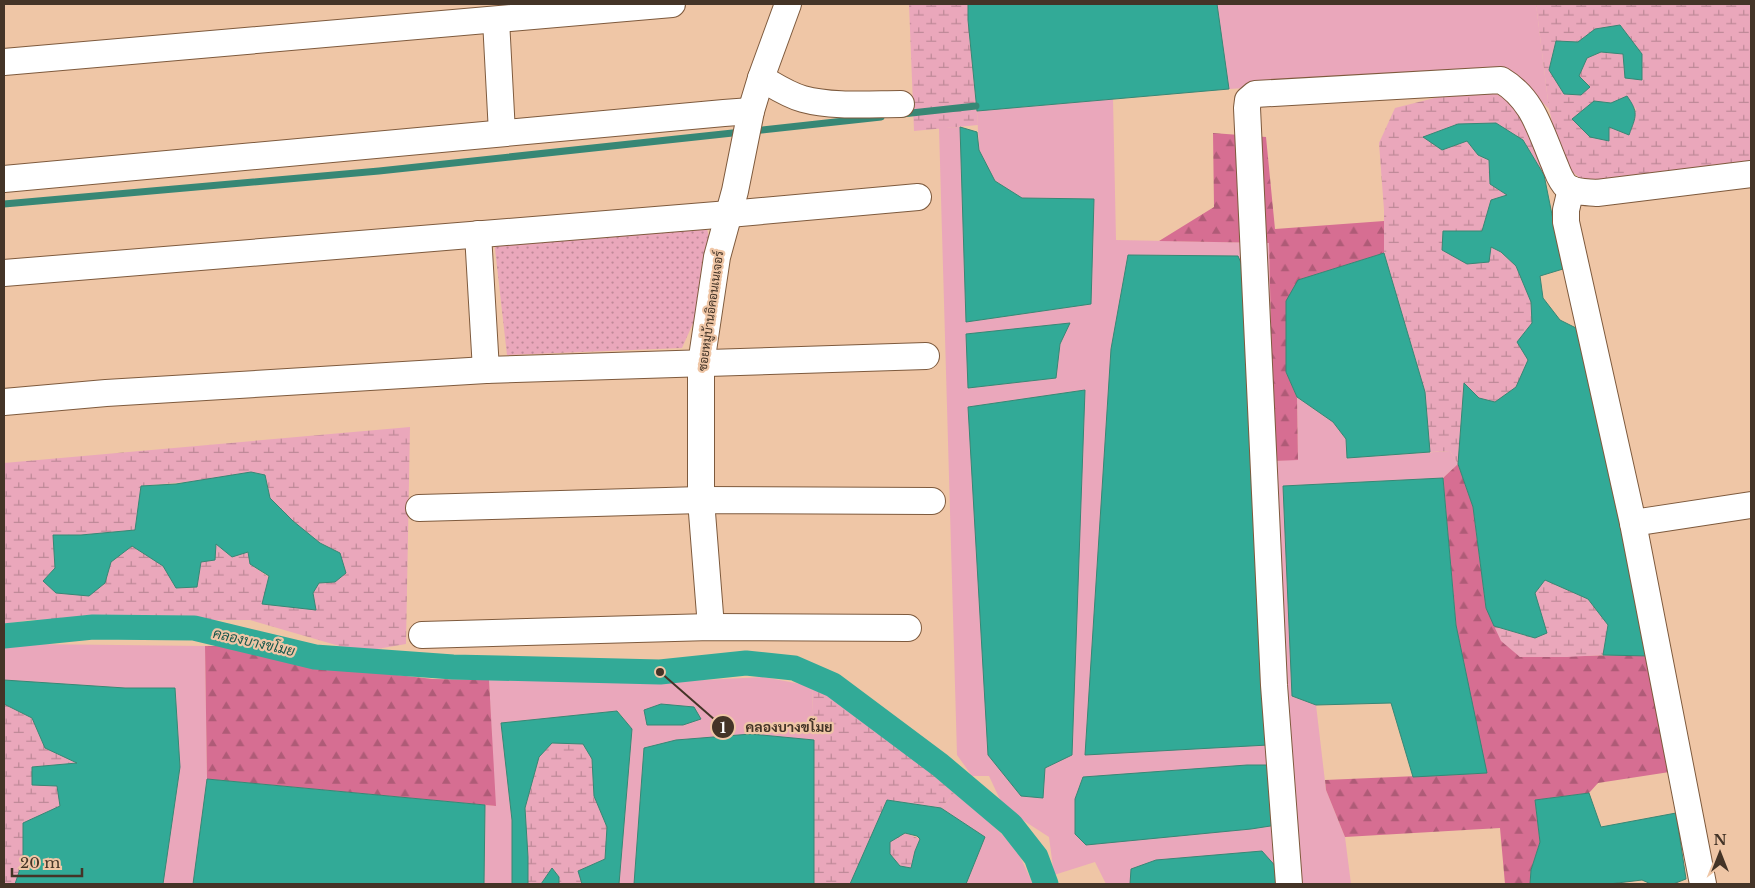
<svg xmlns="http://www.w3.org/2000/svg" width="1755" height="888" font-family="'Libre Baskerville',Sarabun,serif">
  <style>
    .green { fill: #eaa7bb; fill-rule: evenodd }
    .forest { fill: url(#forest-firs) }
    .wetland { fill: url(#wetland-marsh); fill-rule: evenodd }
    .garden { fill: url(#garden-dots) }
    .water { fill: #32aa97; stroke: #378775; fill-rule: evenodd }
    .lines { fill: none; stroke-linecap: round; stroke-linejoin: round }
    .stream { stroke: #378775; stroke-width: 7 }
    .canal { stroke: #32aa97; stroke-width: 25 }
    .street-casing { stroke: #7e5a3d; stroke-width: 28 }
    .street { stroke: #fff; stroke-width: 26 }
    .labels { text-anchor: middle; stroke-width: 4.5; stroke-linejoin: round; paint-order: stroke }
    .street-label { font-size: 12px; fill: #443427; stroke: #efc6a6 }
    .water-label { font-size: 14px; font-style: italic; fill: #17584d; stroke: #efc6a6 }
    .leader { fill: none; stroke: #443427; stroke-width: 2 }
    .callout-dot { fill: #443427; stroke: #efc6a6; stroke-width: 2 }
    .mark-label { font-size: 15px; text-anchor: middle; font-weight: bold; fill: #fff }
    .callout-label { font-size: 14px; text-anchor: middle; font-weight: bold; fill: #443427; stroke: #efc6a6; stroke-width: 4.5; stroke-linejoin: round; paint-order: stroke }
  </style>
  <defs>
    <pattern id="forest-firs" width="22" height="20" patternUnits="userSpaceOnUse" patternTransform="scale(1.25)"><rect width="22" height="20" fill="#d66e92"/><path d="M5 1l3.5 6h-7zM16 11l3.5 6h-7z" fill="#af5b77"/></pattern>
    <pattern id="wetland-marsh" width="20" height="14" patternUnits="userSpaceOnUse" patternTransform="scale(1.25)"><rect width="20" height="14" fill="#eaa7bb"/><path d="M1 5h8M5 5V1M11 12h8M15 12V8" fill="none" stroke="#bf8998"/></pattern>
    <pattern id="garden-dots" width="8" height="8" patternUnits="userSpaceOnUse" patternTransform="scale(1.25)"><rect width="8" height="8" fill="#eaa7bb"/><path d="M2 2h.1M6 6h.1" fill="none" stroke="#bf8998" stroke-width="1.8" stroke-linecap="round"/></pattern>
  </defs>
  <rect width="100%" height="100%" fill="#efc6a6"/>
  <g class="green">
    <polygon points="1217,4 1536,4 1549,109 1524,84 1485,72 1229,89"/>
    <path d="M1113 99 1116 240 1269 243 1274 461 1298 459 1297 397 1333 422 1346 439 1347 458 1450 451 1458 464 1443 478 1283 486 1292 696 1316 705 1326 790 1345 837 1351 884H1279L1132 869 1130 884H1106L1095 862 1054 875 1049 837 1004 808 989 776H972L957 755 939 128 960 127 966 322 1090 304 1094 199 1022 198 995 181 979 150 977 111ZM1128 255H1181L1085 755 1111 349ZM1069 323 1060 344 1056 378 968 388ZM1084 390 1072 754 1045 768 968 407Z"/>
    <polygon points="28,644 205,646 207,779 193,884 163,884 180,767 175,688 125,688 4,680 4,646"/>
    <polygon points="763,677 812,686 814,740 751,734 644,748 634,884 619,884 632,730 618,711 501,723 512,820 512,884 484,884 485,805 495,806 489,680 644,683"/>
    <polygon points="954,793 980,813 1016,848 1033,884 966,884 985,837 941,808"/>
  </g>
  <g class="forest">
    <polygon points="1213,133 1266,137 1275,229 1384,221 1384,253 1299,280 1286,372 1297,397 1298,460 1274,461 1269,243 1159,241 1214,207"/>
    <path d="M1458 464 1473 507 1486 608 1520 657C1563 657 1607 654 1650 656L1676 771 1598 783 1589 793 1535 800 1540 842 1531 870 1530 884H1505L1500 828 1345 837 1326 790 1325 780 1486 773 1456 625 1443 478Z"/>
    <polygon points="205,646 228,646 298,664 433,679 489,680 496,806 207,779"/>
  </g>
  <g class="wetland">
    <polygon points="909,4 968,4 968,20 978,125 914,131"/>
    <path d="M1536 4H1751V162L1598 183 1582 180 1562 163 1549 109ZM1556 41 1578 42 1642 54 1601 52 1587 58 1579 76 1590 86 1549 70ZM1594 101 1636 108 1629 134 1609 126V140Z"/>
    <polygon points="1466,90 1490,90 1519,108 1533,134 1544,175 1523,140 1467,141 1478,155 1489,160 1508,195 1491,200 1482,231 1491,247 1501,252 1516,266 1531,302 1532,323 1517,342 1528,360 1516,387 1495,402 1479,398 1464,383 1458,464 1450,451 1430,452 1425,392 1384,253 1384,210 1379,143 1395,108"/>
    <path d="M410 427 406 644 360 652 250 620H31L4 624V463ZM265 475 270 498 293 521 320 543 340 553 335 582 319 583 313 593 315 610 250 564 248 552 215 544 201 561 197 587 176 588 164 566 132 546 111 562 105 583 43 581 55 568 53 535H81L135 530 141 486Z"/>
    <polygon points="1545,580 1588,599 1608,625 1603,655 1567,657 1520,657 1501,641 1494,626 1535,638 1535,593"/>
    <polygon points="812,686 839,697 902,748 954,793 941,808 887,800 850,884 814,884 814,740"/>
    <polygon points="4,704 32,718 45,748 78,763 32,767 57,786 61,806 24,823 23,860 15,884 4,884"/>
    <polygon points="552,743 583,743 592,759 594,796 607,827 605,859 579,871 582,884 559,884 559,877 552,868 541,884 528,884 528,857 525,808 539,757"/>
    <polygon points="905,833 920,839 915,851 911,868 900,866 890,854 890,842"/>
  </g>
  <polygon class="garden" points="706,225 711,245 694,321 682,348 507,355 494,240"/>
  <g class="water">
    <polygon points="968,4 1217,4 1229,89 977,111 968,20"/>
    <polygon points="1620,25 1642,54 1642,80 1625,78 1623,54 1601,52 1587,58 1579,76 1590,87 1581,95 1564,94 1549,70 1556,41 1578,42 1595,29"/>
    <path d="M1627 96C1639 113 1636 116 1629 135L1609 127V141L1590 137 1572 119 1594 101 1611 103Z"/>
    <polygon points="1496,123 1523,140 1544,175 1563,269 1540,276 1543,298 1560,320 1580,330 1650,656 1603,655 1608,625 1588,599 1545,580 1535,593 1547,633 1535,638 1494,626 1486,608 1473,507 1458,464 1464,383 1479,398 1495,402 1516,387 1528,360 1517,342 1532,323 1531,302 1516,266 1501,252 1491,247 1489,262 1467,264 1442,250 1443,231 1482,231 1491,200 1507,195 1490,184 1489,160 1478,155 1467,141 1442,150 1423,137 1458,124"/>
    <polygon points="960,127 977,132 979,150 995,181 1022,198 1094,199 1091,304 966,322"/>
    <polygon points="1384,253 1425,392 1430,452 1347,458 1346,439 1333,422 1297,397 1286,372 1286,301 1298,280"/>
    <polygon points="1128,255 1238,256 1245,272 1268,745 1085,755 1111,349"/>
    <polygon points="1070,323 1060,344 1056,378 968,388 966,334"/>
    <polygon points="1085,390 1072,755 1045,768 1043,798 1021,796 988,755 968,407"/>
    <polygon points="251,472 265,475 270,498 293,521 320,543 340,553 346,573 335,582 319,583 313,593 316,610 262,604 269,576 250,564 248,552 232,557 216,544 215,560 201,562 197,587 176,588 163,566 132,546 111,562 105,583 89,596 56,593 43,581 55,568 53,535 81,535 135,530 141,486 176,484"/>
    <polygon points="1443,478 1456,625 1487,773 1413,777 1391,703 1316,705 1292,696 1283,486"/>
    <polygon points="4,680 125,688 175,688 180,767 163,884 15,884 23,860 23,823 60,806 57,786 32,785 32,767 77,763 45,748 32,718 4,704"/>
    <polygon points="661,704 694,707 701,719 683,725 647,725 644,710"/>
    <polygon points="617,711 632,729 619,884 582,884 578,871 605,859 607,827 594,796 592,759 583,744 552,743 539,757 525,808 528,857 528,884 512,884 512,820 501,723"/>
    <polygon points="751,734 814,740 814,884 634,884 644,748 676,740"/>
    <polygon points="1247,765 1269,765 1277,825 1251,829 1086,845 1075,834 1075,799 1083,777"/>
    <polygon points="207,779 485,805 484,884 193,884"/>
    <polygon points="1589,793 1601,827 1676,813 1686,879 1673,884 1651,884 1642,880 1609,884 1530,884 1531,870 1540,842 1535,800"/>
    <path d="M887 800 941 808 985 837 966 884H850ZM905 833 917 836 920 839 915 851 911 868 900 866 890 854V842Z"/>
    <polygon points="1262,851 1278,869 1279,884 1130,884 1131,869 1156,860"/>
    <polygon points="552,868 559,877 559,884 541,884"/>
  </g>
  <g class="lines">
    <g class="stream">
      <polyline points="902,114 976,106"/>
      <polyline points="753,131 881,117"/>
      <polyline points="4,204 379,171 742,132"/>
    </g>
    <polyline class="canal" points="4,636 93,627 194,628 315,657 453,667 660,672 746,663 794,668 833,685 940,765 1011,825 1036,857 1046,884"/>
    <g class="street-casing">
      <g id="street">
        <polyline points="496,20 502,133"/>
        <polyline points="4,62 672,4"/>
        <path d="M761 78C775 86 788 95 803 99 832 107 871 104 901 104"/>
        <polyline points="4,179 724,113 751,111"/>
        <polyline points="1571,189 1566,210 1566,222 1633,523 1703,884"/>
        <polyline points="478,234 486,370"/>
        <polyline points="4,273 729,214 918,197"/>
        <polyline points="4,402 106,393 486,370 926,356"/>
        <polyline points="419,508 701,500 932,501"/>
        <polyline points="1633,523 1751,505"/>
        <polyline points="711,627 701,500 701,364 717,257 735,191 751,111 761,78 788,4"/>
        <polyline points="422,635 711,627 908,628"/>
        <path d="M1289 884 1274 685 1247 108 1248 100 1255 94 1501 80C1533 99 1540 130 1554 163 1557 170 1560 181 1567 187 1575 193 1587 192 1597 193L1751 174"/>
      </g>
    </g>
    <use href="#street" class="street"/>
  </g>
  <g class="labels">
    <g class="street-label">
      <text transform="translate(711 311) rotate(-82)" y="4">ซอยหมู่บ้านอิคอนเนเจอร์</text>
    </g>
    <g class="water-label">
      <text transform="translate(254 642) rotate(13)" y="5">คลองบางขโมย</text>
    </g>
  </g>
  <path class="leader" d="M660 672L723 727"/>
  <g class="callout-dot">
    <circle cx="660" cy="672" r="5"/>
    <circle cx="723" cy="727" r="12"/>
  </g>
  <g class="mark-label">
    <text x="723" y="733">1</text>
  </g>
  <g class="callout-label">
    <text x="789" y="732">คลองบางขโมย</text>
  </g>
  <rect width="1755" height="888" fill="none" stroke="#443427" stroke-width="10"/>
  <g transform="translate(1720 853)" stroke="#efc6a6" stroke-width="4" paint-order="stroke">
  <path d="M0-4L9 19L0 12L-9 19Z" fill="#443427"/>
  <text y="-8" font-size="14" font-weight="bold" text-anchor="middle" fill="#443427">N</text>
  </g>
  <path d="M12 868v8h70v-8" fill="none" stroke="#443427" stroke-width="2.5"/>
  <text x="20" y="868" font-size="15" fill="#443427" stroke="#efc6a6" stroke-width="4" paint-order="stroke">20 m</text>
</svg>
